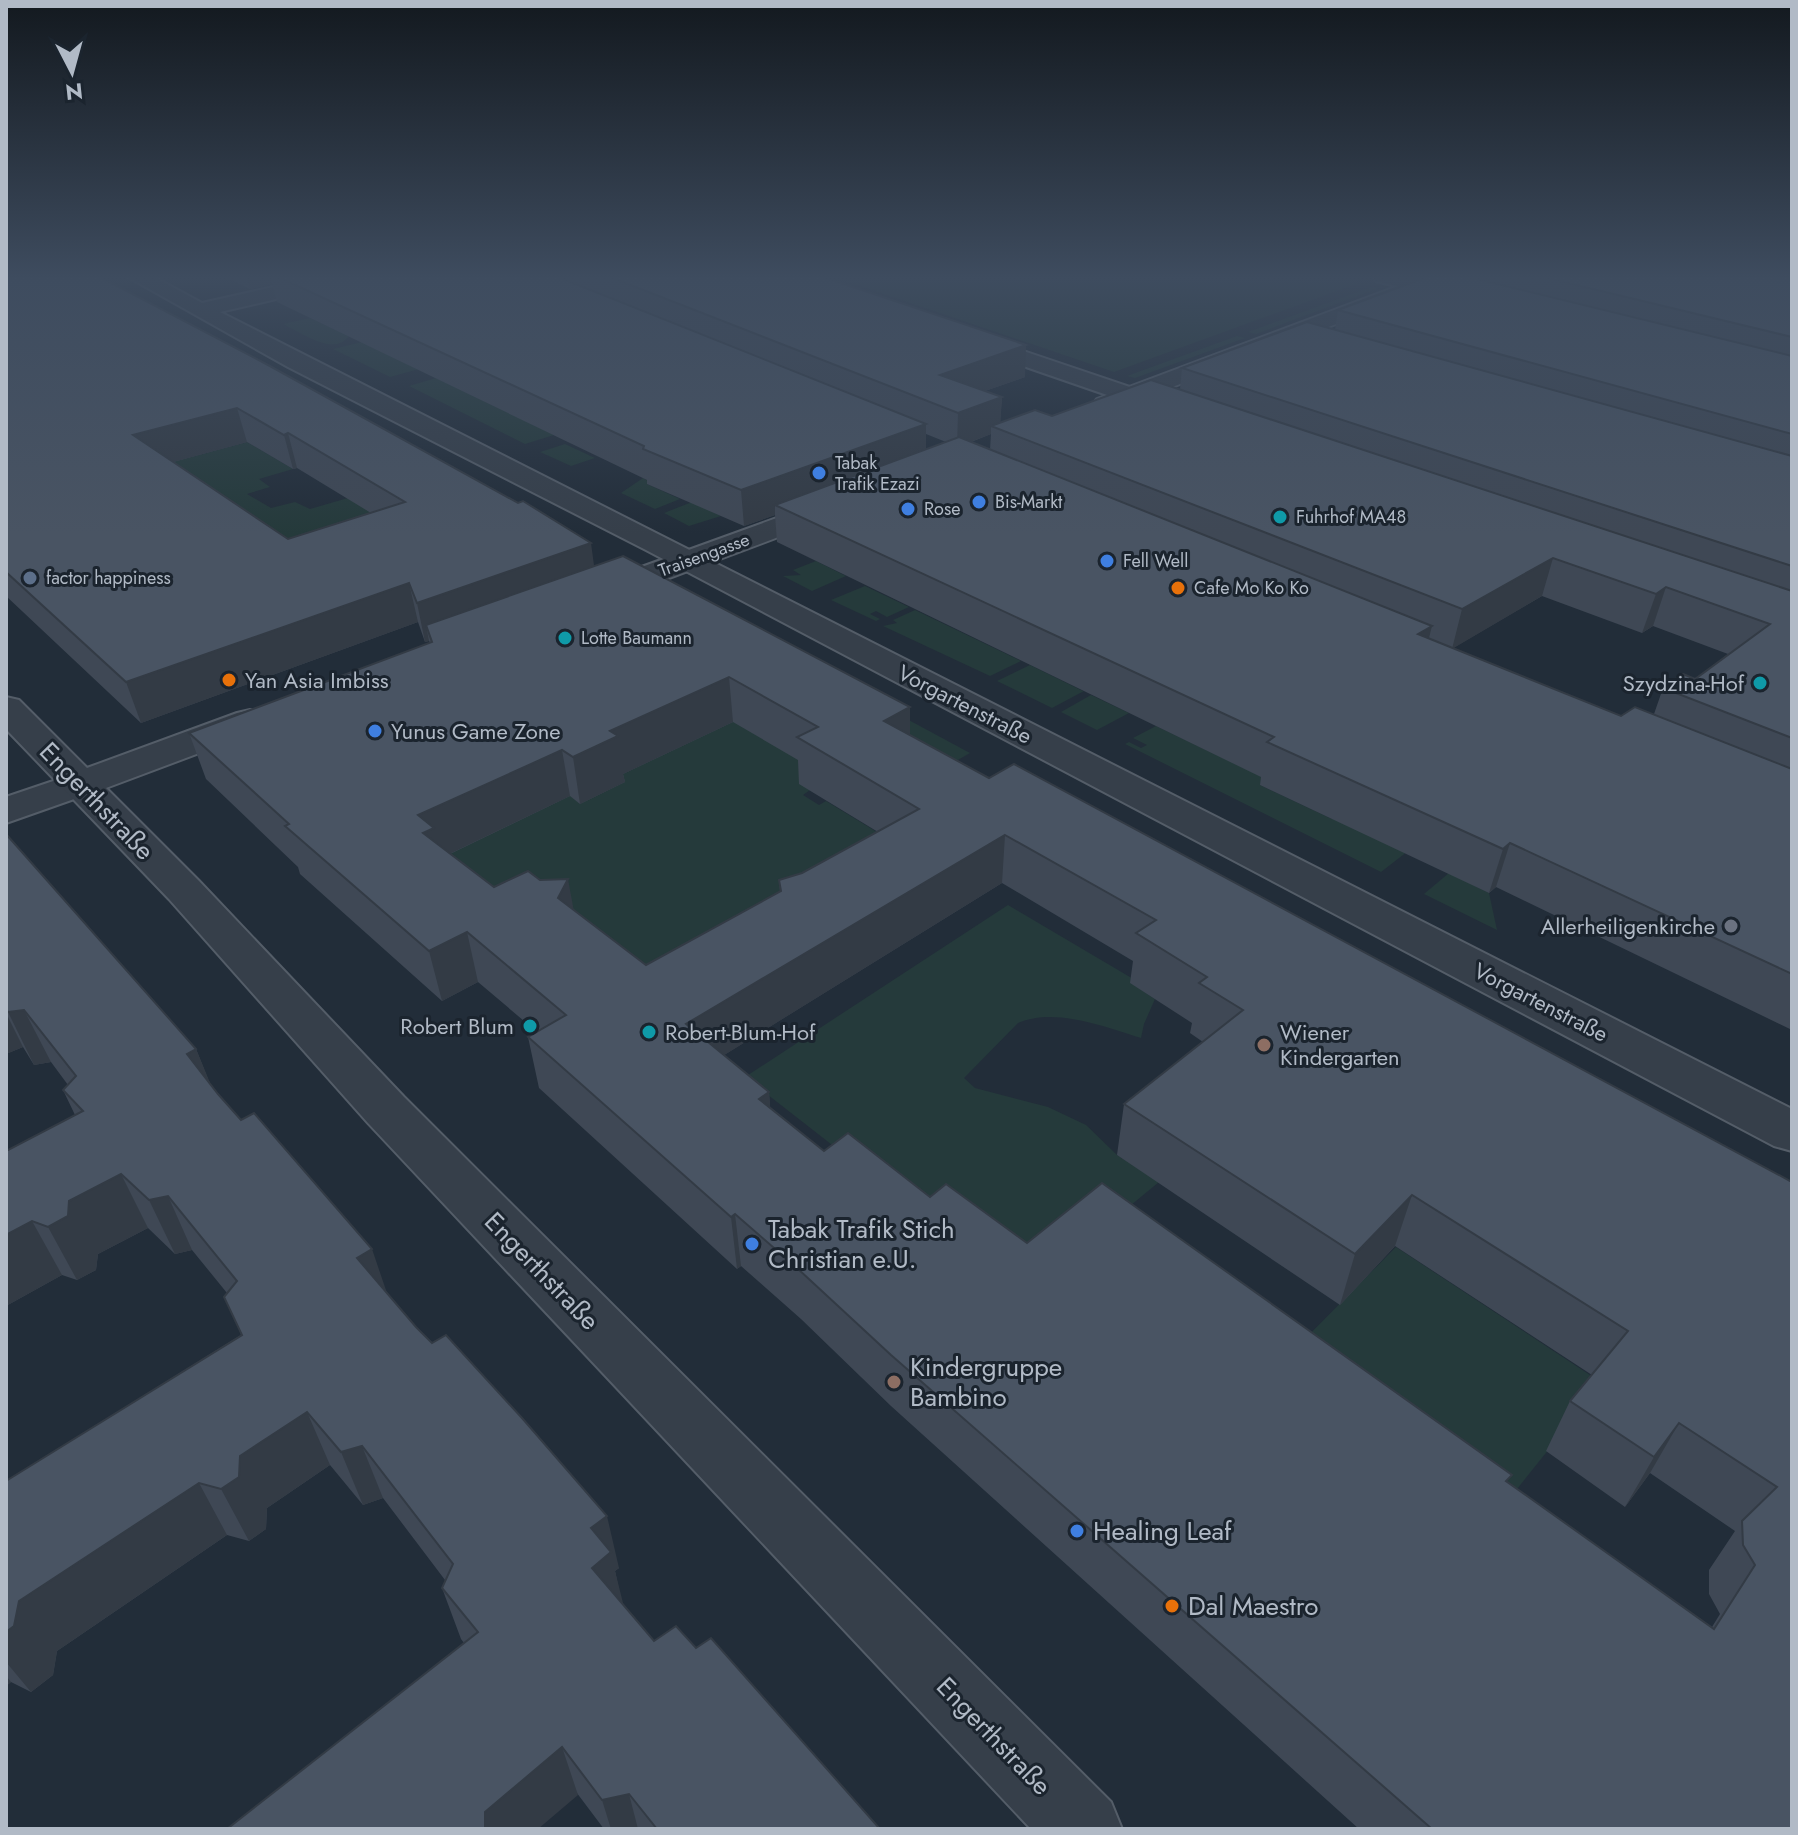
<svg xmlns="http://www.w3.org/2000/svg" width="1798" height="1835" font-family="Jost,sans-serif">
  <style>
    .green { fill: #253a3b }
    .lines { fill: none; stroke-linecap: round; stroke-linejoin: round }
    .minor-casing { stroke: #545d68; stroke-width: 4 }
    .tertiary-casing { stroke: #545d68; stroke-width: 4 }
    .minor { fill: #363f4a; fill-rule: evenodd }
    .tertiary { fill: #363f4a; fill-rule: evenodd }
    .wall { fill: #3f4855; fill-rule: evenodd }
    .shaded-wall { fill: #333b45 }
    .building { fill: #495463; stroke: #333b45; stroke-width: 2; fill-rule: evenodd }
    .shop-dot { fill: #3f7fe0; stroke: #1b242e; stroke-width: 3 }
    .culture-dot { fill: #0f9aa8; stroke: #1b242e; stroke-width: 3 }
    .service-dot { fill: #5c6f8a; stroke: #1b242e; stroke-width: 3 }
    .food-dot { fill: #e8710a; stroke: #1b242e; stroke-width: 3 }
    .worship-dot { fill: #6b7280; stroke: #1b242e; stroke-width: 3 }
    .education-dot { fill: #8d6e63; stroke: #1b242e; stroke-width: 3 }
    .labels { text-anchor: middle; stroke-width: 6; stroke-linejoin: round; paint-order: stroke }
    .far-poi-label { font-size: 18px; fill: #b1bac6; stroke: #1b242e; text-anchor: start }
    .far-street-label { font-size: 18px; fill: #b1bac6; stroke: #1b242e }
    .poi-label { font-size: 22px; fill: #b1bac6; stroke: #1b242e; text-anchor: start }
    .street-label { font-size: 22px; fill: #b1bac6; stroke: #1b242e }
    .near-street-label { font-size: 26px; fill: #b1bac6; stroke: #1b242e }
    .near-poi-label { font-size: 26px; fill: #b1bac6; stroke: #1b242e; text-anchor: start }
  </style>
  <rect width="100%" height="100%" fill="#222d39"/>
  <g class="green">
    <polygon points="834,277 1335,277 1359,283 1114,372"/>
    <polygon points="1371,287 1379,288 1256,334 1248,332"/>
    <path d="M310 318 349 336C334 357 302 333 283 324Z"/>
    <polygon points="1237,336 1245,338 1135,378 1127,376"/>
    <polygon points="362,342 419,369 390,377 333,349"/>
    <polygon points="436,378 554,435 525,444 409,386"/>
    <polygon points="6,439 184,459 247,442 293,469 259,479 270,487 247,494 271,508 295,502 310,509 365,493 380,510 299,577"/>
    <polygon points="565,444 595,458 571,466 540,452"/>
    <polygon points="643,478 648,481 647,484 680,499 655,509 621,493"/>
    <polygon points="692,502 721,516 689,526 664,513"/>
    <polygon points="816,561 846,576 812,591 783,576 801,575 793,570"/>
    <polygon points="865,586 909,607 887,617 876,611 870,614 880,619 876,621 831,600"/>
    <polygon points="915,610 1021,661 990,676 883,626 897,623 893,620"/>
    <polygon points="1030,665 1083,691 1084,691 1052,708 997,681"/>
    <polygon points="840,683 970,753 944,768"/>
    <polygon points="696,695 802,758 810,790 803,795 819,805 826,801 918,857 653,1015 435,881 428,816 613,775"/>
    <polygon points="1091,695 1129,713 1097,730 1061,712"/>
    <polygon points="1156,726 1267,779 1260,785 1332,819 1340,813 1412,848 1381,872 1125,744 1129,742 1141,748 1147,745 1133,738"/>
    <polygon points="1449,873 1489,893 1497,930 1424,894"/>
    <path d="M1008 905 1135 980 1131 983 1155 999 1144 1024 1141 1038C1105 1027 1055 1007 1018 1023L964 1078 975 1088 1048 1107 1086 1125 1117 1155 1159 1182 1023 1294 745 1077Z"/>
    <polygon points="1396,1247 1602,1383 1489,1524 1276,1368"/>
  </g>
  <g class="lines">
    <g class="minor-casing">
      <g id="minor">
        <polygon points="128,277 154,277 202,303 318,277 357,277 354,281 220,312 1792,1109 1792,1151 1774,1146 646,550 288,367"/>
        <polygon points="1373,277 1408,277 1474,293 1477,298 1466,304 1376,281"/>
        <polygon points="970,333 1183,405 1187,410 1183,415 1165,415 962,345 958,340 962,335"/>
        <polygon points="80,772 94,776 100,784 94,792 6,823 6,797"/>
      </g>
    </g>
    <g class="tertiary-casing">
      <g id="tertiary">
        <polygon points="1422,277 1451,277 1448,281 1115,409 1097,409 1093,404 1097,399"/>
        <polygon points="832,498 842,501 847,507 842,513 611,600 600,603 589,600 584,593 589,586"/>
        <polygon points="6,697 19,700 87,768 237,713 250,710 263,713 268,721 263,729 106,788 199,881 404,1097 1111,1802 1122,1829 1031,1829 368,1123 169,899 6,729"/>
      </g>
    </g>
    <use href="#minor" class="minor"/>
    <use href="#tertiary" class="tertiary"/>
  </g>
  <g class="wall">
    <path d="M6 277 594 566 910 707V735L989 778 1792 1182V1829H1359L891 1406 801 1319 741 1266 737 1269 539 1088 528 1037 537 1032 478 982 442 1001 300 874 298 867 206 779 189 733 430 643 429 641 425 642 418 622 141 723 6 596ZM247 442 293 469 297 468 371 513 288 539 173 462ZM733 722 798 760 799 784 878 832 802 873 779 880 780 892 646 965 573 910 494 887 450 854 570 796 580 804 625 782 623 774ZM1002 883 1133 961 1130 983 1192 1023 1190 1033 1203 1042 1124 1104 1117 1155 1340 1305 1395 1246 1592 1375 1570 1401 1546 1451 1625 1507 1650 1473 1735 1531 1709 1570V1594L1720 1614 1712 1627 1508 1483 1027 1243 930 1197 824 1151 770 1107 769 1092 724 1055Z"/>
    <path d="M225 277H823L1025 377 985 391 1002 397 1000 422 1052 416 1180 389 1182 368 1335 330 1338 310 1427 277H1792V1030L1496 887 1489 893 1260 785 1261 777 777 542 775 515 744 526 647 484V480L277 302 272 284 250 289ZM926 434 946 442 926 450ZM991 434 990 450 971 442ZM1542 596 1642 633 1653 626 1728 654 1695 679 1663 688 1654 714 1621 716 1453 648Z"/>
    <polygon points="6,834 196,1049 210,1084 619,1568 615,1571 622,1604 654,1641 696,1648 880,1829 604,1829 461,1639 442,1588 445,1580 383,1498 363,1505 330,1465 267,1508 266,1529 249,1541 227,1535 57,1651 53,1675 31,1692 11,1682 6,1686 6,1481 241,1335 227,1293 192,1250 175,1254 148,1228 98,1254 96,1270 77,1280 62,1275 6,1306 6,1151 75,1115 63,1090 68,1085 51,1062 34,1065 23,1047 6,1054"/>
  </g>
  <g class="shaded-wall">
    <polygon points="247,277 270,277 272,284 250,289"/>
    <polygon points="1026,345 1025,377 942,406 940,375"/>
    <polygon points="1002,397 1000,429 991,426 991,434 957,447 958,413"/>
    <polygon points="237,408 247,442 144,470 133,435"/>
    <polygon points="926,424 926,458 775,505 775,515 744,526 741,490"/>
    <polygon points="288,433 297,468 293,469 284,435"/>
    <polygon points="591,543 596,580 426,625 429,641 425,642 417,603"/>
    <polygon points="1553,558 1542,596 1452,649 1462,609"/>
    <polygon points="409,583 418,622 141,723 126,682"/>
    <polygon points="1666,587 1653,626 1642,633 1656,594"/>
    <polygon points="1432,626 1422,666 1418,634"/>
    <polygon points="729,677 733,722 623,774 625,782 580,804 573,757 610,731"/>
    <polygon points="910,707 910,753 884,721"/>
    <polygon points="562,750 570,796 441,858 435,881 418,815"/>
    <polygon points="1005,835 1002,883 692,1075 686,1024"/>
    <polygon points="1510,843 1496,887 1489,893 1503,849"/>
    <polygon points="568,879 577,928 558,898"/>
    <polygon points="467,932 478,982 442,1001 429,951"/>
    <polygon points="24,1010 51,1062 34,1065 8,1012"/>
    <polygon points="6,1013 23,1047 6,1054"/>
    <polygon points="196,1049 218,1102 187,1054"/>
    <polygon points="769,1092 773,1143 759,1099"/>
    <polygon points="121,1174 148,1228 98,1254 96,1270 77,1280 48,1227 69,1201"/>
    <polygon points="1412,1195 1395,1246 1340,1305 1355,1254"/>
    <polygon points="168,1196 192,1250 175,1254 149,1200"/>
    <polygon points="735,1214 741,1266 737,1269 731,1217"/>
    <polygon points="32,1221 62,1275 6,1306 6,1235"/>
    <polygon points="372,1249 390,1302 357,1258"/>
    <polygon points="307,1412 330,1465 267,1508 266,1529 249,1541 221,1489 240,1456"/>
    <polygon points="1679,1423 1650,1473 1625,1507 1654,1457"/>
    <polygon points="362,1446 383,1498 363,1505 341,1452"/>
    <polygon points="199,1483 227,1535 57,1651 53,1675 31,1692 6,1662 6,1632 19,1601"/>
    <polygon points="607,1516 619,1568 615,1571 623,1603 604,1619 592,1568 591,1528"/>
    <polygon points="6,1676 11,1682 6,1686"/>
    <polygon points="562,1747 578,1795 538,1829 485,1829 485,1812"/>
    <polygon points="629,1794 638,1829 611,1829 602,1800"/>
  </g>
  <g class="building">
    <path d="M6 277H100L268 365 518 503 523 501 591 543 417 603 409 583 126 682 6 572ZM237 408 284 435 288 433 405 502 288 539 133 435Z"/>
    <polygon points="278,277 558,277 926,424 741,490 643,449 644,446"/>
    <polygon points="610,277 823,277 1026,345 940,375 1002,397 958,413"/>
    <polygon points="1427,277 1469,277 1792,356 1792,434 1338,310"/>
    <polygon points="1543,277 1792,277 1792,337"/>
    <polygon points="1307,322 1792,456 1792,566 1182,368"/>
    <polygon points="1151,380 1792,591 1792,738 1663,688 1683,674 1695,679 1770,624 1666,587 1656,594 1553,558 1462,609 991,426 1035,410 1052,416"/>
    <polygon points="959,437 1432,626 1418,634 1621,716 1635,707 1792,769 1792,974 1510,843 1503,849 1267,742 1274,737 775,505"/>
    <path d="M623 556 910 707 884 721 989 778 1014 764 1792 1182V1829H1432L891 1355 797 1268 735 1214 731 1217 528 1037 566 1015 467 932 429 951 285 826 289 824 189 733 432 642 426 625ZM729 677 818 727 797 737 919 809 802 873 779 880 781 891 646 965 558 898 568 879 540 880 528 871 494 887 423 833 434 828 418 815 562 750 573 757 618 736 610 731ZM1005 835 1156 920 1136 933 1207 977 1199 983 1243 1010 1124 1104 1355 1254 1412 1195 1628 1331 1570 1401 1654 1457 1679 1423 1777 1487 1742 1521 1743 1545 1755 1565 1714 1629 1506 1481 1512 1475 1102 1183 1027 1243 946 1184 930 1197 848 1133 824 1151 759 1099 769 1092 686 1024Z"/>
    <polygon points="6,834 196,1049 187,1054 218,1094 241,1120 254,1113 372,1249 357,1258 416,1327 432,1343 446,1335 522,1418 607,1516 591,1528 611,1552 592,1568 654,1641 676,1626 696,1648 711,1638 880,1829 657,1829 629,1794 602,1800 562,1747 485,1812 485,1829 227,1829 478,1632 442,1588 453,1564 362,1446 341,1452 307,1412 240,1456 239,1477 221,1489 199,1483 19,1601 14,1626 6,1632 6,1481 242,1335 224,1297 237,1281 168,1196 149,1200 121,1174 69,1201 68,1216 48,1227 32,1221 6,1235 6,1151 83,1111 63,1090 76,1076 24,1010 8,1012 6,1009"/>
  </g>
  <linearGradient id="sky" x2="0" y2="1"><stop stop-color="#13191f"/><stop offset="0.52" stop-color="#3e4c5f"/><stop offset="1" stop-color="#3e4c5f" stop-opacity="0"/></linearGradient>
  <rect width="1798" height="534" fill="url(#sky)"/>
  <g class="shop-dot">
    <circle cx="819" cy="473" r="8"/>
    <circle cx="979" cy="502" r="8"/>
    <circle cx="908" cy="509" r="8"/>
    <circle cx="1107" cy="561" r="8"/>
    <circle cx="375" cy="731" r="8"/>
    <circle cx="752" cy="1244" r="8"/>
    <circle cx="1077" cy="1531" r="8"/>
  </g>
  <g class="culture-dot">
    <circle cx="1280" cy="517" r="8"/>
    <circle cx="565" cy="638" r="8"/>
    <circle cx="1760" cy="683" r="8"/>
    <circle cx="530" cy="1026" r="8"/>
    <circle cx="649" cy="1032" r="8"/>
  </g>
  <circle class="service-dot" cx="30" cy="578" r="8"/>
  <g class="food-dot">
    <circle cx="1178" cy="588" r="8"/>
    <circle cx="229" cy="680" r="8"/>
    <circle cx="1172" cy="1606" r="8"/>
  </g>
  <circle class="worship-dot" cx="1731" cy="926" r="8"/>
  <g class="education-dot">
    <circle cx="1264" cy="1045" r="8"/>
    <circle cx="894" cy="1382" r="8"/>
  </g>
  <g class="labels">
    <g class="far-poi-label">
      <text x="835" y="469">Tabak<tspan x="835" dy="21">Trafik Ezazi</tspan></text>
      <text x="995" y="508">Bis-Markt</text>
      <text x="924" y="515">Rose</text>
      <text x="1296" y="523">Fuhrhof MA48</text>
      <text x="1123" y="567">Fell Well</text>
      <text x="46" y="584">factor happiness</text>
      <text x="1194" y="594">Cafe Mo Ko Ko</text>
      <text x="581" y="644">Lotte Baumann</text>
    </g>
    <g class="far-street-label">
      <text transform="translate(704 555) rotate(-20)" y="6">Traisengasse</text>
    </g>
    <g class="poi-label">
      <text x="245" y="688">Yan Asia Imbiss</text>
      <text x="1744" y="691" text-anchor="end">Szydzina-Hof</text>
      <text x="391" y="739">Yunus Game Zone</text>
      <text x="1715" y="934" text-anchor="end">Allerheiligenkirche</text>
      <text x="514" y="1034" text-anchor="end">Robert Blum</text>
      <text x="665" y="1040">Robert-Blum-Hof</text>
      <text x="1280" y="1040">Wiener<tspan x="1280" dy="25">Kindergarten</tspan></text>
    </g>
    <g class="street-label">
      <text transform="translate(965 704) rotate(27)" y="8">Vorgartenstraße</text>
      <text transform="translate(1541 1002) rotate(27)" y="8">Vorgartenstraße</text>
    </g>
    <g class="near-street-label">
      <text transform="translate(97 801) rotate(46)" y="9">Engerthstraße</text>
      <text transform="translate(542 1271) rotate(46)" y="9">Engerthstraße</text>
      <text transform="translate(994 1736) rotate(46)" y="9">Engerthstraße</text>
    </g>
    <g class="near-poi-label">
      <text x="768" y="1238">Tabak Trafik Stich<tspan x="768" dy="30">Christian e.U.</tspan></text>
      <text x="910" y="1376">Kindergruppe<tspan x="910" dy="30">Bambino</tspan></text>
      <text x="1093" y="1540">Healing Leaf</text>
      <text x="1188" y="1615">Dal Maestro</text>
    </g>
  </g>
  <rect width="1798" height="1835" fill="none" stroke="#b1bac6" stroke-width="16"/>
  <g transform="translate(72 72) rotate(174)" stroke="#1b242e" stroke-width="6" paint-order="stroke">
  <path d="M0-6L14 30L0 20L-14 30Z" fill="#b1bac6"/>
  <text y="-12" font-size="22" font-weight="bold" text-anchor="middle" fill="#b1bac6">N</text>
  </g>
</svg>
